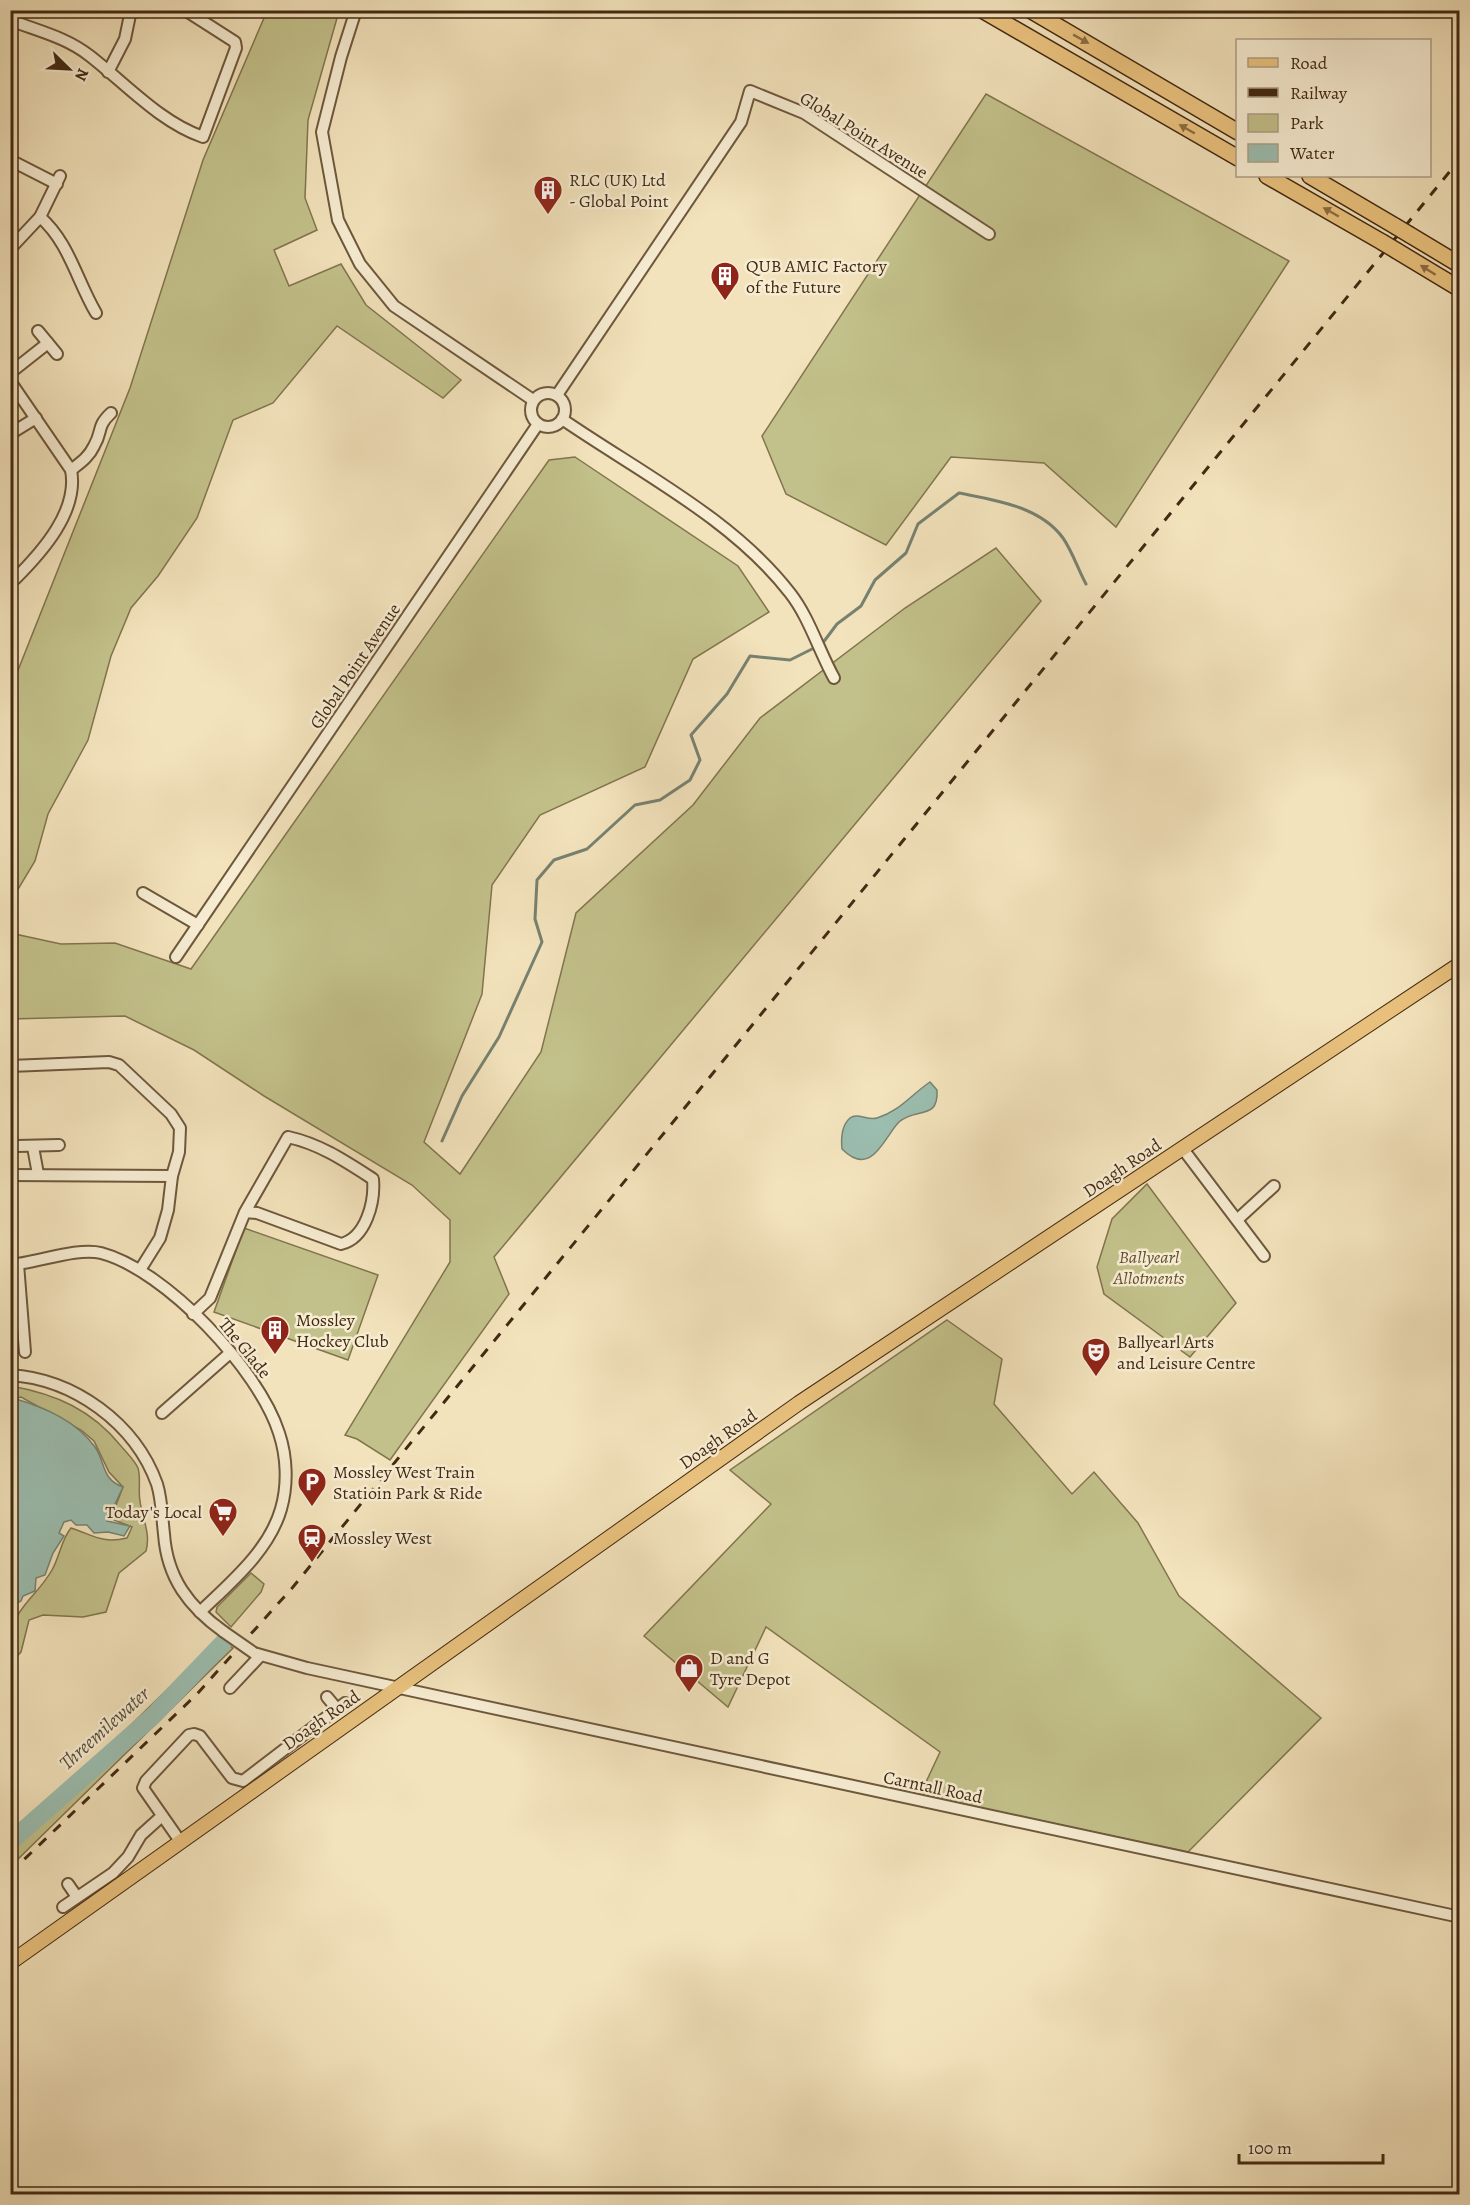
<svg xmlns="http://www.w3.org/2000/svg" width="1470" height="2205" font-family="Alegreya,serif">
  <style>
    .green { fill: #c3c18b; stroke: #82754e; stroke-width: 1.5 }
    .water { fill: #9bbeb0; stroke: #778271; stroke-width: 1.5 }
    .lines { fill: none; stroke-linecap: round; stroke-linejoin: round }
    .stream { stroke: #778271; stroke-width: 3 }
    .river { stroke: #9bbeb0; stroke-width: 18 }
    .minor-casing { stroke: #6e583c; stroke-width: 14 }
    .major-casing { stroke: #422912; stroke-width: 16 }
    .highway-casing { stroke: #422912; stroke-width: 18 }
    .minor { stroke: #f7edd3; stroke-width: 10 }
    .major { stroke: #eac27e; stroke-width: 14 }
    .highway { stroke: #eac27e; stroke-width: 15 }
    .rail { stroke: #422912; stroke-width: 3; stroke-dasharray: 10 10; stroke-linecap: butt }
    .minor-bridge-casing { stroke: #6e583c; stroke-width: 14; stroke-linecap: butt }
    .highway-bridge-casing { stroke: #422912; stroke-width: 18; stroke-linecap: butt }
    .minor-bridge { stroke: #f7edd3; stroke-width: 10 }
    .highway-bridge { stroke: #eac27e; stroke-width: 15 }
    .oneway { fill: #8e6e43 }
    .labels { text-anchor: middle; stroke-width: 5; stroke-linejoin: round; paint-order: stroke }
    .street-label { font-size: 18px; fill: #422912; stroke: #f7edd3 }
    .poi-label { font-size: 18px; fill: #422912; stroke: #f7edd3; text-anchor: start }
    .park-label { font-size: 18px; font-style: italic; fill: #624f30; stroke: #f7edd3 }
    .water-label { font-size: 20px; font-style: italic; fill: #584e3a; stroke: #f7edd3 }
  </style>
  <rect width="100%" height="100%" fill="#f3e3bc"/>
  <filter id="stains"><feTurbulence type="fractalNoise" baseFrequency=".00333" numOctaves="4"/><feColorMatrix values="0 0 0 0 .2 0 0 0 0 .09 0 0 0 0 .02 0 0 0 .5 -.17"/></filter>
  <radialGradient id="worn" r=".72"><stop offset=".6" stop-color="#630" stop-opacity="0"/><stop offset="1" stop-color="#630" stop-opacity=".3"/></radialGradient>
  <g class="green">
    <polygon points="267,11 339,11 308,120 305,198 317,230 274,250 289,286 341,264 366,305 461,380 443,398 337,326 273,403 233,420 197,518 158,576 131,608 111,656 88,740 48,814 35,861 11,901 11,688 130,388 203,160"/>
    <polygon points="986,94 1289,261 1116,527 1044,463 951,457 886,545 786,494 762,436"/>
    <polygon points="575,457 738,566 769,612 693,659 645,767 540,815 492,885 482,994 424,1142 460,1174 541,1052 576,913 693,805 760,718 905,608 996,548 1041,601 494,1257 509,1294 390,1460 357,1439 345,1435 450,1262 450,1220 412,1185 264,1096 194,1050 125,1016 11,1019 10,933 61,944 115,943 191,969 549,460"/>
    <polygon points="1147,1184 1236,1303 1190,1357 1104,1294 1097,1267 1112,1219"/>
    <polygon points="244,1228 378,1275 348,1360 214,1312"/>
    <polygon points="947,1320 1002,1359 994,1404 1072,1494 1094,1472 1138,1523 1179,1596 1321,1718 1188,1852 920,1795 940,1752 766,1627 728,1707 644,1636 771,1504 730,1470"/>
    <path d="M11 1386C56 1394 92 1410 121 1446 126 1452 135 1461 138 1468 141 1478 138 1491 140 1501 142 1518 151 1533 146 1551L119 1573 106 1612 83 1617 43 1615 29 1620 21 1652 12 1661C10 1657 10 1649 10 1643 10 1610 37 1597 52 1570 60 1556 61 1540 71 1528 93 1535 102 1544 127 1538L132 1527 114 1520 113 1513 123 1487 109 1472 94 1441 81 1430 21 1397 11 1399Z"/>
    <polygon points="251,1573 264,1584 261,1592 231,1627 216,1612 217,1607"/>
    <polygon points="219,1639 233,1648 11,1866 11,1842"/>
  </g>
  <g class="water">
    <path d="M930 1082 937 1090C939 1121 915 1107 899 1122 884 1137 872 1179 842 1149 841 1139 842 1125 850 1118 857 1112 868 1121 877 1118 900 1111 912 1094 930 1082Z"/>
    <path d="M16 1399C46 1408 76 1421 95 1447 106 1463 101 1479 123 1487L107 1521 130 1526 124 1536 108 1532 94 1533 87 1525H76L71 1520 64 1522 59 1533 64 1536 53 1553 45 1575 36 1578 35 1591 23 1596 21 1601 15 1604V1614L11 1618 10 1405Z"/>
  </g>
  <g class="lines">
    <g class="stream">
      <path d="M822 644 837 624 861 606 875 580 906 553 918 524 959 493C994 500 1040 506 1063 538 1072 551 1078 569 1086 584"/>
      <polyline points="442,1141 462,1096 499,1037 542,942 535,919 537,880 554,860 587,849 635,805 660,800 690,780 700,760 691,735 727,694 750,656 790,660 816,647"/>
    </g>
    <polyline class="river" points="10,1842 153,1716 223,1643"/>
    <g class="minor-casing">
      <g id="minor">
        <polyline points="356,10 341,57 322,132 338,220 360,264 394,306 533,400"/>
        <path d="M10 20C38 31 66 37 90 56 126 84 160 122 203 137L236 48 235 42 185 10"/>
        <polyline points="108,72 125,39 131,10"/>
        <polyline points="10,160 57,184"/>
        <path d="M40 217C69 242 77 281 96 313"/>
        <polyline points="10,249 40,217 60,176"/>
        <polyline points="38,331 57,354"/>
        <polyline points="10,373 48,343"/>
        <path d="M10 381 71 470C79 511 42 552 15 579"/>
        <circle cx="548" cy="410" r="17"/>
        <polyline points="557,395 741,122 750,91 804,113 989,234"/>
        <path d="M562 419C639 472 733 519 790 593 809 617 819 651 834 678"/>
        <polyline points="10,434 36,418"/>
        <path d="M71 470C80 463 89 457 94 446 103 431 96 427 111 413"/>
        <polyline points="10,607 11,605"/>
        <polyline points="143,893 198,925"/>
        <polyline points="176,957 538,424"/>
        <polyline points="10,1066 109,1062 119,1065 171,1114 180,1128 179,1152 172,1176 168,1210 160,1238 140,1270"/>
        <polyline points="17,1146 59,1145"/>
        <polyline points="33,1147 38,1174"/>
        <polyline points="1183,1149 1264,1256"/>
        <polyline points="10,1175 172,1176"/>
        <polyline points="1238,1219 1274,1186"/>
        <polyline points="18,1264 25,1352"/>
        <path d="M10 1265C36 1263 77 1247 101 1253 166 1270 259 1370 279 1433 287 1457 288 1485 281 1509 269 1551 230 1583 200 1612"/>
        <path d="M193 1314 210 1298 245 1212 288 1137C320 1144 345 1161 373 1179 375 1202 366 1238 341 1244L257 1213 245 1212"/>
        <path d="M10 1375C74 1379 135 1423 157 1484 162 1500 162 1518 164 1534 167 1578 189 1607 224 1632"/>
        <polyline points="162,1413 230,1353"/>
        <polyline points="254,1653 307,1668 1460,1917"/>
        <polyline points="230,1688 260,1656"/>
        <polyline points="327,1697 337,1709"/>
        <polyline points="180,1841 143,1788 146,1781 189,1735 194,1734 200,1736 232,1778 243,1781 345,1703"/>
        <polyline points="68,1884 77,1897"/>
        <polyline points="63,1907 113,1873 128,1857 141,1835 162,1816"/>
      </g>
    </g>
    <g class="major-casing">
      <polyline id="major" points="10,1963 799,1403 1460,964"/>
    </g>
    <g class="highway-casing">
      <g id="highway">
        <polyline points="982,10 1238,158"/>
        <polyline points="1030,10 1238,132"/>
        <polyline points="1267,176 1382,242"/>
        <polyline points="1310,176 1395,226"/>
        <polyline points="1410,235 1460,265"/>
        <polyline points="1397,251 1460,289"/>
      </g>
    </g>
    <use href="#minor" class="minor"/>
    <use href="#major" class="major"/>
    <use href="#highway" class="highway"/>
    <polyline class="rail" points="10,1873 197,1694 293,1587 1460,159"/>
    <g class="minor-bridge-casing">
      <polyline id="minor-bridge" points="224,1632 254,1653"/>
    </g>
    <g class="highway-bridge-casing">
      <g id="highway-bridge">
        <polyline points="1395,226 1410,235"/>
        <polyline points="1382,242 1397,251"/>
      </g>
    </g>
    <use href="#minor-bridge" class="minor-bridge"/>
    <use href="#highway-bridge" class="highway-bridge"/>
  </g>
  <defs><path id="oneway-solid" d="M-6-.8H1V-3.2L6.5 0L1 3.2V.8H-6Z" transform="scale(1.5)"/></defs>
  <g class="oneway">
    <use href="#oneway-solid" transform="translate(1081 39) rotate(29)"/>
    <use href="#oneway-solid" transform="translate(1187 129) rotate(-150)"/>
    <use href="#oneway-solid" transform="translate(1331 212) rotate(-150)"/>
    <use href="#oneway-solid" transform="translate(1428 270) rotate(-148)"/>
  </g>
  <defs>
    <g id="building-pin" transform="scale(1.5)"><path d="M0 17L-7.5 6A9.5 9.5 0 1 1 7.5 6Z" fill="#8f2418" stroke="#f7edd3"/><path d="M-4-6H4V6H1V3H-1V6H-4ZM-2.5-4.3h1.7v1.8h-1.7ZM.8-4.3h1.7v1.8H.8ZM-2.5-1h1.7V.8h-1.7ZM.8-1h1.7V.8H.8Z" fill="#fff"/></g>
    <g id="theatre-pin" transform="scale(1.5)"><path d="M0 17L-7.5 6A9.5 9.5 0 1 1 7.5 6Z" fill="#8f2418" stroke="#f7edd3"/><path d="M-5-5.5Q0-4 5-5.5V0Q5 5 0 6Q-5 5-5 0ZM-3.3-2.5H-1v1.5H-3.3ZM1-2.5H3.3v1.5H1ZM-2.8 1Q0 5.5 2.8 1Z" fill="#fff"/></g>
    <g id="parking-pin" transform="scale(1.5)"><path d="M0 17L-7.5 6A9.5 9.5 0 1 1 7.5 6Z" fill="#8f2418" stroke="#f7edd3"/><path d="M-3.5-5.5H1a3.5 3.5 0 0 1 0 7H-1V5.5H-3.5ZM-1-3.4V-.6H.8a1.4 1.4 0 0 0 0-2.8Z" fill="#fff"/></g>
    <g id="supermarket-pin" transform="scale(1.5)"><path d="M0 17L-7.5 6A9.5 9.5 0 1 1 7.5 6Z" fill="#8f2418" stroke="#f7edd3"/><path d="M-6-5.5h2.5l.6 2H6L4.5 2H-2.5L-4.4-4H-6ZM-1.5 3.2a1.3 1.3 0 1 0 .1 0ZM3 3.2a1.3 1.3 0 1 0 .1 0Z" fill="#fff"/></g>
    <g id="station-pin" transform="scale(1.5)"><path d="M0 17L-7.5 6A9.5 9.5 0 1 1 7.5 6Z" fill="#8f2418" stroke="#f7edd3"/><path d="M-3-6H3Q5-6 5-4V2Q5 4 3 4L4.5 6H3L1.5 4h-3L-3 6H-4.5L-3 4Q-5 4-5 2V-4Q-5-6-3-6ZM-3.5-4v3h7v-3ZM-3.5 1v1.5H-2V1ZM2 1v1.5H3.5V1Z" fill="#fff"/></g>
    <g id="shop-pin" transform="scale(1.5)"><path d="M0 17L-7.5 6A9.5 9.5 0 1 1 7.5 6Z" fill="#8f2418" stroke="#f7edd3"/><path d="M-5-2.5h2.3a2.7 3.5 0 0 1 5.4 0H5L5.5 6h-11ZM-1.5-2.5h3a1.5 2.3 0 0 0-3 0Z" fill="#fff"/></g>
  </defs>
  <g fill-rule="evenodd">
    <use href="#building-pin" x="548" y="190"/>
    <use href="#building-pin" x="725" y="276"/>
    <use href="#building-pin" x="275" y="1330"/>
    <use href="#theatre-pin" x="1096" y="1352"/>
    <use href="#parking-pin" x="312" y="1482"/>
    <use href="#supermarket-pin" x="223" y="1512"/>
    <use href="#station-pin" x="312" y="1538"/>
    <use href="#shop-pin" x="689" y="1668"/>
  </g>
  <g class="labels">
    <g class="street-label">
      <text transform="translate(864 135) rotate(32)" y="6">Global Point Avenue</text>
      <text transform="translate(355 666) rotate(-56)" y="6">Global Point Avenue</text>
      <text transform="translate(1122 1168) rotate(-34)" y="6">Doagh Road</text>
      <text transform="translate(245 1348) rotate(51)" y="6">The Glade</text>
      <text transform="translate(718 1439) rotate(-35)" y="6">Doagh Road</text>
      <text transform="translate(321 1720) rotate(-35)" y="6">Doagh Road</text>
      <text transform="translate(933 1787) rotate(12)" y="6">Carntall Road</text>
    </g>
    <g class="poi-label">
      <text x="569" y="186">RLC (UK) Ltd<tspan x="569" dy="21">- Global Point</tspan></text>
      <text x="746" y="272">QUB AMIC Factory<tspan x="746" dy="21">of the Future</tspan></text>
      <text x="296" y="1326">Mossley<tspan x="296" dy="21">Hockey Club</tspan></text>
      <text x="1117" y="1348">Ballyearl Arts<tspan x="1117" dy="21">and Leisure Centre</tspan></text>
      <text x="333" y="1478">Mossley West Train<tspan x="333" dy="21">Statioin Park &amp; Ride</tspan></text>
      <text x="202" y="1518" text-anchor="end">Today's Local</text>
      <text x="333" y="1544">Mossley West</text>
      <text x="710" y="1664">D and G<tspan x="710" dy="21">Tyre Depot</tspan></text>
    </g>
    <g class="park-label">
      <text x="1149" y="1263">Ballyearl<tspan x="1149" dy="21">Allotments</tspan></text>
    </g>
    <g class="water-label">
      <text transform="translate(104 1728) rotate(-42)" y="7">Threemilewater</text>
    </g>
  </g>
  <rect width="1470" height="2205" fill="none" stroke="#f3e3bc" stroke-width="36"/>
  <rect x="12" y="12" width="1446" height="2181" fill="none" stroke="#422912" stroke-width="3"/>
  <rect x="18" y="18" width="1434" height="2169" fill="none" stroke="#422912" stroke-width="1.5"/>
  <rect x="1236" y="39" width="195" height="138" fill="#f7edd3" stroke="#af9f86" stroke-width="1.5"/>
  <rect x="1248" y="58" width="30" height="9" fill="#eac27e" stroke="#af9f86" stroke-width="1.5"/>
  <text x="1290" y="69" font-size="18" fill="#422912">Road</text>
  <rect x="1248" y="88" width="30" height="9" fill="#422912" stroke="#af9f86" stroke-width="1.5"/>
  <text x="1290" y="99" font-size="18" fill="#422912">Railway</text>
  <rect x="1248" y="114" width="30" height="18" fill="#c3c18b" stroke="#af9f86" stroke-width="1.5"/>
  <text x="1290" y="129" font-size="18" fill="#422912">Park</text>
  <rect x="1248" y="144" width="30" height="18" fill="#9bbeb0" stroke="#af9f86" stroke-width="1.5"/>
  <text x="1290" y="159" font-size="18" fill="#422912">Water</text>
  <g transform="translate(69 69) rotate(114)" stroke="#f7edd3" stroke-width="4.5" paint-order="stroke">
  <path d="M0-4.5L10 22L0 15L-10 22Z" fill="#422912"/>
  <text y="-9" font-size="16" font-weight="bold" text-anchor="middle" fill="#422912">N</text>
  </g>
  <path d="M1239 2154v9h144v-9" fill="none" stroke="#422912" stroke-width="3"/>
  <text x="1248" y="2154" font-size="18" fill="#422912" stroke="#f7edd3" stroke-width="4.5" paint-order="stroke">100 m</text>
  <rect width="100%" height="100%" filter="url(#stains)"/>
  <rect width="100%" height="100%" fill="url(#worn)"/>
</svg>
